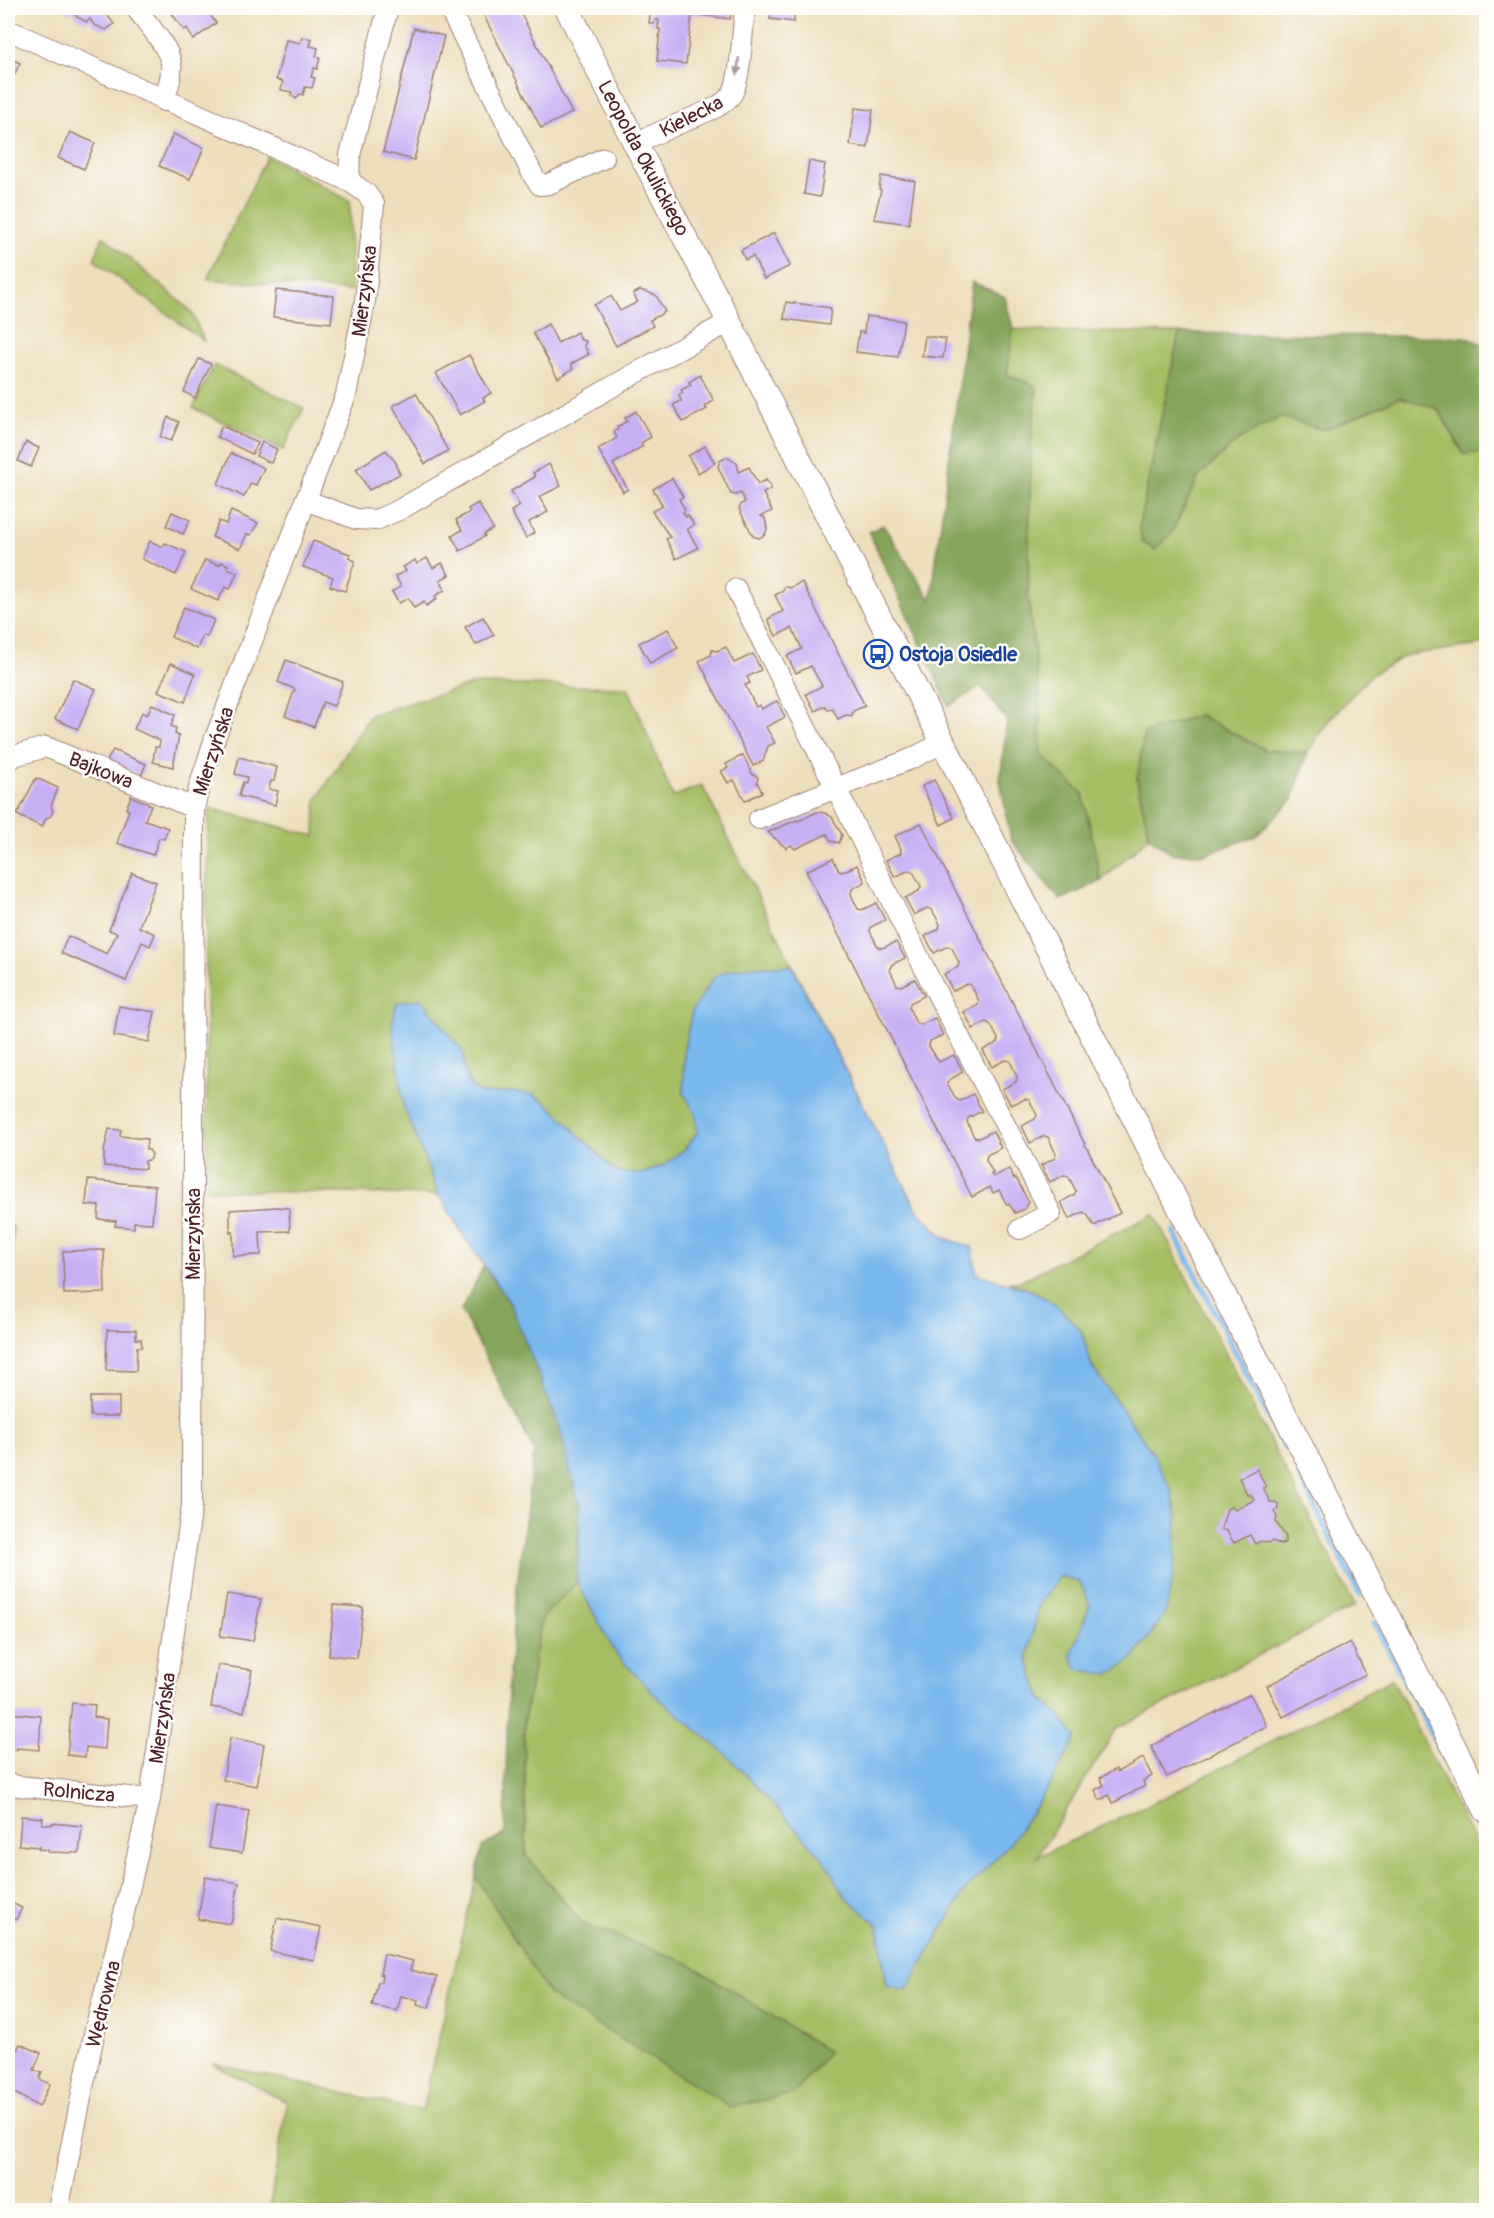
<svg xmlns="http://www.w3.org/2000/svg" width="1494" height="2218" font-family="Pangolin,sans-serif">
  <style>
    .green { fill: #a5be64; stroke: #786e48; stroke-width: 1.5 }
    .forest { fill: #84a55a; stroke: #676242; stroke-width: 1.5 }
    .water { fill: #79b8ed; stroke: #626c8c; stroke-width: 1.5 }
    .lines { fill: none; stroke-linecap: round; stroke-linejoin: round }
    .stream { stroke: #79b8ed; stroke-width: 6 }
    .building { fill: #c7aff4 }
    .minor-casing { stroke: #9c7e74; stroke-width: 22 }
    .tertiary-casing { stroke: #9c7e74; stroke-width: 26 }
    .minor { stroke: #fff; stroke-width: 20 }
    .tertiary { stroke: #fff; stroke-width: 24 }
    .oneway { fill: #ae9aa0 }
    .labels { text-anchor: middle; stroke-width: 5; stroke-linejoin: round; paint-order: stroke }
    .street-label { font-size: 20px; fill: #4a1f2b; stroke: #fdfcf7 }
    .transit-label { font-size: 20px; font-weight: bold; fill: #164399; stroke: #fdfcf7; text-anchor: start }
  </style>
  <rect width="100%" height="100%" fill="#fdfcf7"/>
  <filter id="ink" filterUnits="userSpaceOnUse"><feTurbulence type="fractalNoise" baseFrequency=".0167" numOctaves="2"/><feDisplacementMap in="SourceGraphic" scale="12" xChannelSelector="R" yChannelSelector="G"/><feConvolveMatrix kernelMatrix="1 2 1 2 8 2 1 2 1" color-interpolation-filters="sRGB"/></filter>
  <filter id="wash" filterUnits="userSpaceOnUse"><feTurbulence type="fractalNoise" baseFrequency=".008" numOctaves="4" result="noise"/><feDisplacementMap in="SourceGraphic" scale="24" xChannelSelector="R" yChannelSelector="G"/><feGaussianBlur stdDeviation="1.35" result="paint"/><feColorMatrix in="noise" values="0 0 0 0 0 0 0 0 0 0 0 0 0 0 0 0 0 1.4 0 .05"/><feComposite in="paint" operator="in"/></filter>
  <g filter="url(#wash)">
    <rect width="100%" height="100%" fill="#eddebc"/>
    <g class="green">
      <polygon points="267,156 350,201 351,291 207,279"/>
      <polygon points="103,236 191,311 204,341 94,260"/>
      <polygon points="1013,329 1045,331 1179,333 1139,526 1171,534 1199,476 1237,441 1280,417 1324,430 1400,397 1438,409 1463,454 1486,452 1486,644 1407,655 1371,675 1328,721 1308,752 1265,750 1199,715 1137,779 1149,837 1101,881 1083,794 1041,755 1039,692 1028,597 1031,443 1037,387 1007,375"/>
      <polygon points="214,365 304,408 283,450 193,408"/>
      <polygon points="474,684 628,687 673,797 702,785 875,1130 917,1210 684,1049 684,1093 696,1115 697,1133 685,1149 663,1166 642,1174 616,1172 547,1103 534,1095 483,1094 472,1088 465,1072 463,1052 421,999 404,1107 439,1195 207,1190 206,902 209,808 315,836 316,801 370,715"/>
      <polygon points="1154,1214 1355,1606 1117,1728 1037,1857 1167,1796 1392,1679 1486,1865 1486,2210 269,2210 287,2102 211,2063 422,2111 476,1877 549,1995 793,2094 828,2052 688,1963 583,1924 526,1856 524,1720 542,1618 577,1582 614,1575 824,1859 845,1896 878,1925 887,1986 906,1991 963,1893 1011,1842 1046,1791 1076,1738 1060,1716 1041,1698 1027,1658 1039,1605 1060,1576 1080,1582 1090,1605 1071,1656 1132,1659 1149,1637 1166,1611 1154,1455 1092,1367 1081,1331 1057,1306 1033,1291 1008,1282 1018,1282"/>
      <polygon points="8,1224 13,1227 8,1358"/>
    </g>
    <g class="forest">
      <polygon points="972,282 1005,297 1013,329 1007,374 1037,387 1031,443 1028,597 1039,692 1041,755 1083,794 1101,881 1060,900 1011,840 1000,780 1007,721 981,686 949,706 869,532 883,525 931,600"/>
      <polygon points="1179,333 1465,337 1486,345 1486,452 1464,454 1438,409 1400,397 1324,430 1280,417 1237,441 1199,476 1171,534 1155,550 1142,542 1139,526"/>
      <polygon points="1199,715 1265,750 1308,752 1293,799 1256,836 1205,854 1173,854 1149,837 1137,779 1144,733"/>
      <polygon points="484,1266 510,1303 560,1428 580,1509 577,1582 542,1618 524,1720 526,1856 583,1924 688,1963 829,2052 793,2094 731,2107 549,1995 476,1877 482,1847 505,1834 508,1684 517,1585 534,1451 461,1310"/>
    </g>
    <polygon class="water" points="753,966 792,966 917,1210 944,1238 972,1247 977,1274 1033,1291 1057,1306 1081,1331 1092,1367 1154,1455 1172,1491 1177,1517 1174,1572 1166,1611 1149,1637 1132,1659 1109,1675 1078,1669 1071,1656 1090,1605 1080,1582 1060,1576 1039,1605 1027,1658 1041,1698 1060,1716 1076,1738 1046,1791 1011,1842 963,1893 906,1991 887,1986 878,1925 845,1896 824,1859 728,1756 656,1696 616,1654 577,1582 580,1509 560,1428 510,1303 463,1235 439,1195 404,1107 392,1024 397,1003 421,999 463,1052 465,1072 472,1088 483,1094 512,1092 534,1095 547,1103 616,1172 642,1174 663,1166 685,1149 697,1133 696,1115 684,1093 684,1049 692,1011 714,977 729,970"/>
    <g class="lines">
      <g class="stream">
        <polyline points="1174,1232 1284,1447"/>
        <polyline points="1300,1477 1360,1595"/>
        <polyline points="1375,1623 1483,1834"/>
      </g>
    </g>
    <g id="blocks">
      <g class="building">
        <polygon points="64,8 102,8 114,24 106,30 94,25 90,19 87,22 77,17 72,11 68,13"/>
        <polygon points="173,8 209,8 211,11 209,13 216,23 193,40 187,28 184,30 172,14 175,11"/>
        <polygon points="480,8 518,8 572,113 541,128"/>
        <polygon points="651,8 732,8 730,19 692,14 686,64 657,61 660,29 658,29 659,20 655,20 654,24 649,23"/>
        <polygon points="772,8 795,8 794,22 770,19"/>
        <polygon points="414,28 444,36 414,160 383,152"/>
        <polygon points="302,37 312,39 310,46 318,48 316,57 320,58 317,69 314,68 311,77 315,78 312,88 305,87 303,95 300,94 296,99 291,95 292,92 281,90 283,81 276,80 286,40 300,43"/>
        <polygon points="8,58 20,63 10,84 8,83"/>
        <polygon points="855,108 873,110 868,148 850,145"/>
        <polygon points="70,132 95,143 84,169 58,158"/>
        <polygon points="173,134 204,148 190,179 159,166"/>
        <polygon points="809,161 825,164 820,197 804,194"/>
        <polygon points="881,176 915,181 909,224 874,219 881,190 879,189"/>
        <polygon points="774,233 790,266 764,279 753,256 745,260 741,250"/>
        <polygon points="276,290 334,296 331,323 273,317"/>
        <polygon points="640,290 656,295 665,312 650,320 653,326 616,346 594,305 611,296 620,311 638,302 633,294"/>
        <polygon points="786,302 831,308 829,325 784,319"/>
        <polygon points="866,316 904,321 898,357 856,352 859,332 864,333"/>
        <polygon points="548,324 558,343 577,332 581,340 586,341 584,346 589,354 571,364 573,369 558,378 533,333"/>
        <polygon points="925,336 946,339 943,358 922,356"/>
        <polygon points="469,355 491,393 483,398 485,401 460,415 436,373"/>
        <polygon points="199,359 211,364 195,398 184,392"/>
        <polygon points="700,375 714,401 705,406 707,409 683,422 673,405 681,401 679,395 683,393 681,390 691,385 689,382"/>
        <polygon points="416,393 448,451 425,464 393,406"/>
        <polygon points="636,411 651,437 641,443 643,446 613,464 628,489 623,492 598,449 617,438 614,432 618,429 617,427 627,421 625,418"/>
        <polygon points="168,417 179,422 171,441 160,437"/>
        <polygon points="222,426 258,443 252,454 217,437"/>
        <polygon points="26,442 39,448 31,467 18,461"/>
        <polygon points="262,442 277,449 271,463 256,456"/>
        <polygon points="705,446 715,463 698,473 688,456"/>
        <polygon points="386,450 397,464 396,466 400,474 369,490 356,469"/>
        <polygon points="231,453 264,468 256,485 251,483 244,497 218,484"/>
        <polygon points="727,457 737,463 739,472 749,467 758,484 766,480 771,486 771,489 763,493 772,511 761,516 765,518 767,529 765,535 759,538 753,536 739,509 741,504 745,502 741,493 736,495 731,494 718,467 720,461"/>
        <polygon points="549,464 561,486 539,497 548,512 529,522 534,533 526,538 511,511 520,506 511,491 535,477 533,473"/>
        <polygon points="672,478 683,497 679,499 685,510 683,512 686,517 688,515 694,525 687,529 698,548 676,559 666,539 670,537 652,511 663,506 653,489"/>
        <polygon points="478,503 493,529 484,534 485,536 460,551 452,536 462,530 456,520 470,512 468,509"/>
        <polygon points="231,511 258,523 251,535 247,534 240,549 212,537 219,521 226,524"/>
        <polygon points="172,512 190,520 183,534 166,526"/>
        <polygon points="150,541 163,547 165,543 186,552 176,575 142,559"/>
        <polygon points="313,541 350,554 349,558 355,561 345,591 330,586 333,577 303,567"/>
        <polygon points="427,558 433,568 442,563 449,575 440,580 445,590 435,596 437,599 426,606 424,602 414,608 408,598 399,603 392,592 401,586 395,576 406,571 403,567 415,560 417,564"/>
        <polygon points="205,560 219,565 221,562 228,565 227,568 237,572 230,589 225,587 218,601 191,589"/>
        <polygon points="802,582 865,706 853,711 852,716 846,715 838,719 832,708 828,710 825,706 815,711 806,694 822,686 811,666 796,673 787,656 802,649 797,638 792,628 776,636 768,619 783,611 775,595 783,591 785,586 790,588"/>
        <polygon points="184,607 214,620 207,637 203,635 197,649 171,637"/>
        <polygon points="483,617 494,635 476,645 465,627"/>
        <polygon points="668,629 678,648 650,663 639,643"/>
        <polygon points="726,647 734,663 753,654 761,670 747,677 750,683 745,685 756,707 759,705 761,709 777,701 785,717 766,727 775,743 768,746 763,761 753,766 699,661 711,655 712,650 717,651"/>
        <polygon points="286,660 343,682 334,706 323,702 314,727 285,716 295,689 278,682"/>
        <polygon points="171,663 195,674 185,702 158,691"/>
        <polygon points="73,679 96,689 78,729 55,719"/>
        <polygon points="152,704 175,715 171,726 176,728 175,734 179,736 173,767 153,762 155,747 159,747 160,741 134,729 142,712 147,715"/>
        <polygon points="113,750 146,764 141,776 107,761"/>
        <polygon points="743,755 753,775 758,777 757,782 762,792 745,801 734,780 728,783 721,771 728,768 726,764"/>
        <polygon points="239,757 277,767 274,781 271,781 269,789 278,791 275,805 239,796 243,782 246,783 247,777 235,774"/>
        <polygon points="36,778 58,788 51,806 53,811 51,816 46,818 42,827 17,815"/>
        <polygon points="934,780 954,818 941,825 922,786"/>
        <polygon points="131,796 151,805 145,820 168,828 164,839 159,838 153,855 117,843 129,810 126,809"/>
        <polygon points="817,812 825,813 832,817 842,835 839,843 831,841 827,834 795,849 791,845 786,848 768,832 797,820 798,821"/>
        <polygon points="921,823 1120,1213 1094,1226 1087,1214 1083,1212 1069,1219 1061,1202 1074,1195 1076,1191 1068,1176 1064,1175 1050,1182 1041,1165 1055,1158 1056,1154 1048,1137 1044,1136 1030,1143 1022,1126 1035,1119 1037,1115 1033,1107 1029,1100 1025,1099 1011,1105 1002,1089 1016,1082 1017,1077 1014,1070 1010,1061 1005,1060 992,1067 983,1050 997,1043 998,1039 994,1031 990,1024 986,1022 973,1029 964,1012 978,1005 979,1001 971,985 967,984 953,991 944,974 958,967 959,963 952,948 948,946 934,953 925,936 939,929 940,924 932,910 927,908 914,915 905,898 919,891 921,886 913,872 909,870 895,877 886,860 901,853 901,849 895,836"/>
        <polygon points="833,858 839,871 843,872 857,865 865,882 852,889 851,894 854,901 858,909 862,910 876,903 885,920 871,927 870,931 878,947 882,948 896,942 905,958 891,965 890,970 897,985 901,986 915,979 924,996 910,1003 909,1008 916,1023 921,1025 935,1018 943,1035 930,1041 929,1046 939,1062 954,1055 963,1072 949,1080 947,1083 956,1099 960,1101 973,1094 982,1111 968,1118 967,1122 974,1137 979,1138 993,1131 1001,1148 987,1155 986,1160 993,1173 991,1174 993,1177 1009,1169 1014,1179 1016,1178 1028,1201 1025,1209 1015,1213 1009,1204 1007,1205 999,1190 993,1193 990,1187 972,1197 806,871"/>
        <polygon points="132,873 156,882 139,927 155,934 150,946 142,942 126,981 61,953 68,936 107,954 117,933 109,930"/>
        <polygon points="119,1006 155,1012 149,1042 114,1036"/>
        <polygon points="109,1129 121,1130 120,1136 147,1139 146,1150 149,1150 152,1154 151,1159 145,1161 145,1169 104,1166 104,1151"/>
        <polygon points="88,1180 155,1186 152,1223 134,1222 134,1228 115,1226 116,1221 98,1219 99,1206 86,1205"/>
        <polygon points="277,1207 289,1208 290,1231 260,1232 261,1255 233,1256 233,1232 230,1233 230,1210"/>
        <polygon points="104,1250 105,1293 64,1294 63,1251"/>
        <polygon points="107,1330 136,1330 136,1339 141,1339 142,1347 137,1347 136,1371 106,1370"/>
        <rect x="90" y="1397" width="29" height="19"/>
        <polygon points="1257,1469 1266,1487 1263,1488 1270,1502 1275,1502 1278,1504 1278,1509 1275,1512 1277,1517 1276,1522 1286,1537 1285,1542 1281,1545 1273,1541 1268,1543 1261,1541 1255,1544 1250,1535 1234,1543 1227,1531 1221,1529 1227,1509 1232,1506 1235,1510 1254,1500 1251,1494 1248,1496 1239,1478"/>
        <polygon points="227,1594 261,1599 253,1641 220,1636"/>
        <polygon points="334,1605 363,1607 357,1658 329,1655"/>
        <polygon points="1350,1642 1366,1674 1283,1717 1267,1686"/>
        <polygon points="218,1665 252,1670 244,1712 211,1707"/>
        <polygon points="1250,1694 1267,1726 1167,1777 1151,1746"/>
        <polygon points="72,1703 95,1705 94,1717 107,1719 105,1749 86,1747 85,1757 67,1755"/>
        <polygon points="8,1713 41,1716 39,1750 17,1748 17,1750 8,1749"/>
        <polygon points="230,1738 264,1744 257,1786 223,1780"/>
        <polygon points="1143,1758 1152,1776 1143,1781 1145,1786 1113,1803 1109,1795 1100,1800 1095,1790 1104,1785 1100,1778 1116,1769 1117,1772"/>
        <polygon points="216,1806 249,1811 242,1853 209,1848"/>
        <polygon points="21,1816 43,1818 42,1824 52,1825 52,1823 82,1826 79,1853 48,1852 48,1850 38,1849 39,1847 19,1845"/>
        <polygon points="205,1877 239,1883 231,1924 198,1919"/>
        <polygon points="8,1901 22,1908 16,1920 11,1917 8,1925"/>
        <polygon points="277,1918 321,1927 314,1960 270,1951"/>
        <polygon points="384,1954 413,1961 410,1970 437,1977 429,2008 417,2005 418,2000 401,1996 397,2011 372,2006 378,1982 381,1982 382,1975 380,1974"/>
        <polygon points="20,2044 41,2053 34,2070 42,2073 39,2079 50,2084 39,2107 8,2089 8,2057 12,2059"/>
      </g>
    </g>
  </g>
  <g filter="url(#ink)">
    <use href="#blocks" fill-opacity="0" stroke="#9c7e74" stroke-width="1.5"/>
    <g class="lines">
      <g class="minor-casing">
        <g id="minor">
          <path d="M136 8C146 22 169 47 171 63 173 76 167 89 164 101"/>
          <polyline points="449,8 534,177 540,185 549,184 604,158"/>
          <polyline points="8,30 349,181 366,193 374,204 365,302 346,395 215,738 200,784 194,808 192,1505 150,1799 114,1957 96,2025 58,2210"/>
          <path d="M635 143 717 107C724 102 731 98 734 90 742 69 742 30 745 8"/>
          <polyline points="349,181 350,155 388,8"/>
          <polyline points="305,500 356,519 376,520 399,510 629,377 729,322"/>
          <polyline points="736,589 836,788 911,759 942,743"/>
          <polyline points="8,762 14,756 46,747 194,808"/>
          <polyline points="759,819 836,788 932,984 1051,1213 1020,1229"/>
          <polyline points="8,1783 18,1786 150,1799"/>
        </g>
      </g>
      <g class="tertiary-casing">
        <polyline id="tertiary" points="567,8 635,143 722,308 1486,1810"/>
      </g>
      <use href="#minor" class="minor"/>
      <use href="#tertiary" class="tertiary"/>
    </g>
    <defs><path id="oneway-solid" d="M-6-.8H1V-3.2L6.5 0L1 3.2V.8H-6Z" transform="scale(1.5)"/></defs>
    <use class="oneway" href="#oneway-solid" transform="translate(738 66) rotate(96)"/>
  </g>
  <defs>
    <g id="bus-ring" transform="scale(1.5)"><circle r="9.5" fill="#fdfcf7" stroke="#1a4fb4" stroke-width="1.5"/><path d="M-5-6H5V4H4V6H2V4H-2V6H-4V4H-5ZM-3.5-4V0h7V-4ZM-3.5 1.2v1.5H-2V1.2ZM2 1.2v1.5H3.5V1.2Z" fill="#1a4fb4"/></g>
  </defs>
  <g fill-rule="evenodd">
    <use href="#bus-ring" x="878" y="654"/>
  </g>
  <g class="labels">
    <g class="street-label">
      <text transform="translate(691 116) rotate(-27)" y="7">Kielecka</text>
      <text transform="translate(644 158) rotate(62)" y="7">Leopolda Okulickiego</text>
      <text transform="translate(364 291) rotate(-83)" y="7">Mierzyńska</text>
      <text transform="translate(213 751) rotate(-72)" y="7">Mierzyńska</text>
      <text transform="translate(101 770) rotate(22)" y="7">Bajkowa</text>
      <text transform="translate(193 1234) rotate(-90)" y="7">Mierzyńska</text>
      <text transform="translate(162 1718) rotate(-82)" y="7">Mierzyńska</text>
      <text transform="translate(79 1792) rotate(5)" y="7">Rolnicza</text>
      <text transform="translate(103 2004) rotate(-76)" y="7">Wędrowna</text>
    </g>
    <g class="transit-label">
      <text x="899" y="661">Ostoja Osiedle</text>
    </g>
  </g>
  <rect width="1494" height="2218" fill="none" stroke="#fdfcf7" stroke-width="30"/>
</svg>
